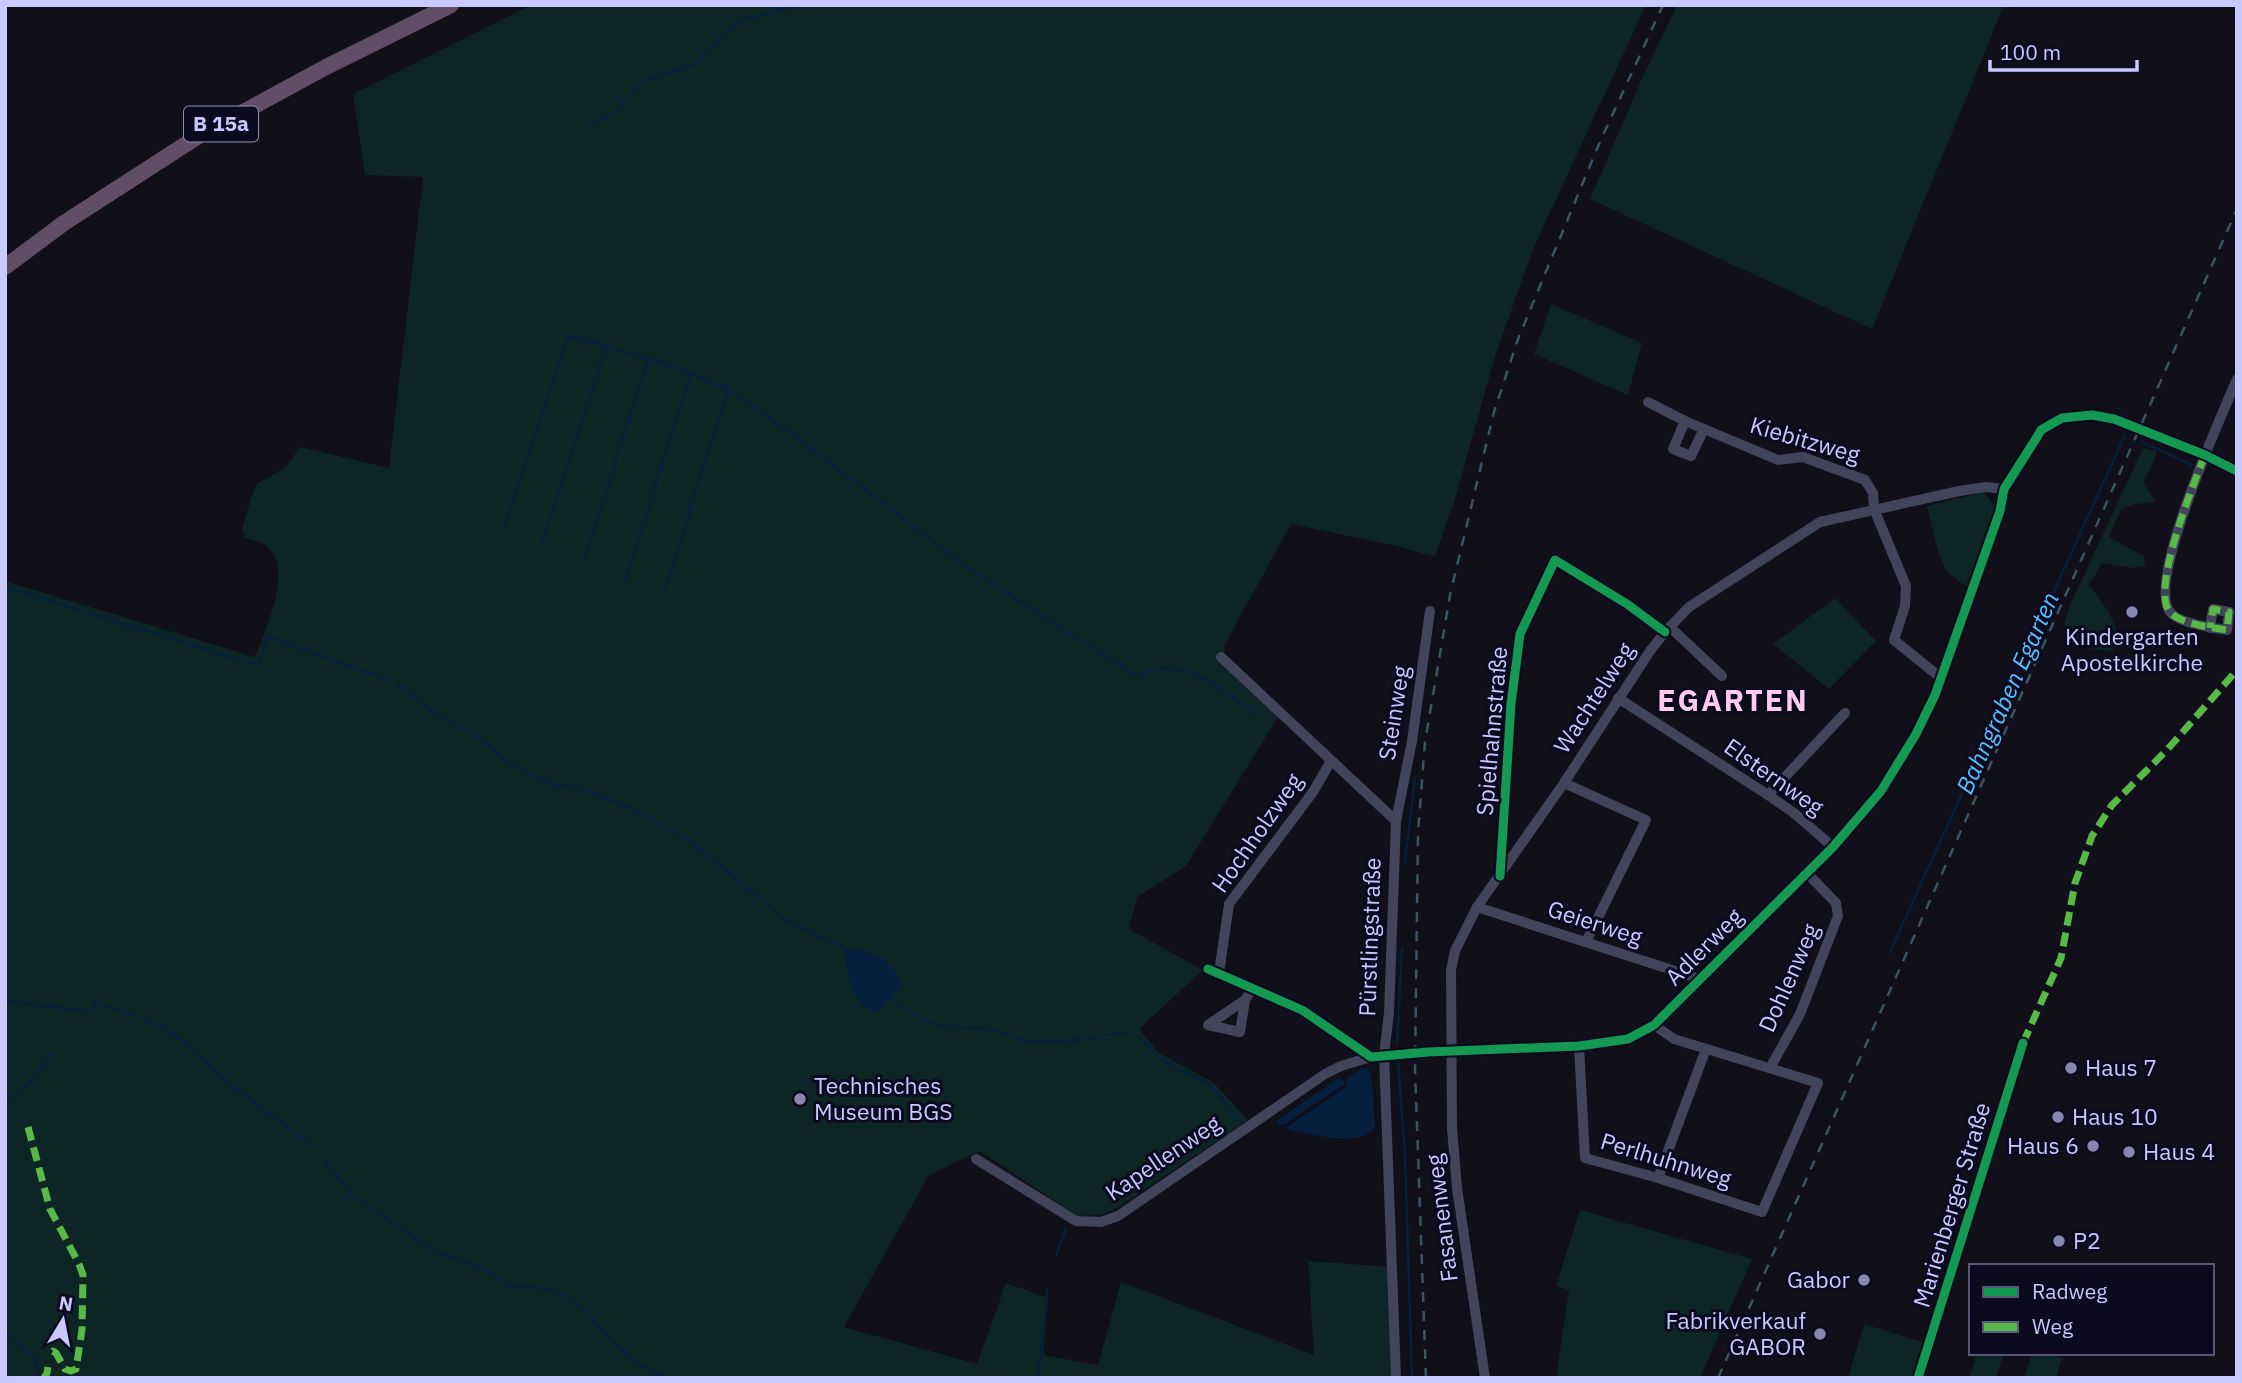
<svg xmlns="http://www.w3.org/2000/svg" width="2242" height="1383" font-family="'IBM Plex Sans',sans-serif">
  <style>
    .green { fill: #0d2524; fill-rule: evenodd }
    .water { fill: #071f3e }
    .lines { fill: none; stroke-linecap: round; stroke-linejoin: round }
    .stream { stroke: #071f3e; stroke-width: 2.5 }
    .minor { stroke: #42445c; stroke-width: 10 }
    .highway { stroke: #624d69; stroke-width: 16 }
    .rail { stroke: #3b5564; stroke-width: 2.5; stroke-dasharray: 10 9; stroke-linecap: butt }
    .quiet { stroke: #58b947; stroke-width: 7; stroke-dasharray: 14 7; stroke-linecap: butt }
    .cycleway-casing { stroke: #0c0a1f; stroke-width: 13 }
    .cycleway { stroke: #139951; stroke-width: 9 }
    .poi-dot { fill: #8887af; stroke: #0c0a1f; stroke-width: 2.5 }
    .labels { text-anchor: middle; stroke-width: 6; stroke-linejoin: round; paint-order: stroke }
    .shield { fill: #0c0a1f; stroke: #908fbc; stroke-width: 2 }
    .shield-label { font-size: 21px; font-weight: bold; fill: #c9c8ff }
    .street-label { font-size: 23px; fill: #c9c8ff; stroke: #0c0a1f }
    .poi-label { font-size: 23px; fill: #c9c8ff; stroke: #0c0a1f; text-anchor: start }
    .water-label { font-size: 24px; font-style: italic; fill: #56c0ff; stroke: #0c0a1f }
    .district-label { font-size: 30px; font-weight: bold; letter-spacing: 2px; fill: #ffcaf0; stroke: #0c0a1f }
  </style>
  <rect width="100%" height="100%" fill="#100f1a"/>
  <g class="green">
    <path d="M531 5H1646L1534 247 1496 353 1455 499 1435 557 1397 546 1291 524 1224 646V667L1278 717 1186 866 1137 897 1129 929 1203 970 1139 1029 1159 1053 1213 1082 1248 1120 1114 1210 1099 1215 1077 1216 980 1151 929 1175 844 1327 977 1364 1006 1283 1046 1297 1044 1355 1098 1365 1121 1282 1314 1355 1308 1261 1392 1267 1396 1378H5V581L255 657C265 630 295 567 266 546 261 542 252 540 245 538L242 529 253 492 257 484 286 467 300 447 389 468 423 177 365 175 353 94ZM845 948 864 950 904 984 875 1013C871 1010 864 1007 861 1003 850 989 846 965 845 948Z"/>
    <polygon points="1677,5 2004,5 1872,329 1590,199 1640,83"/>
    <polygon points="1551,304 1642,343 1628,395 1534,354"/>
    <polygon points="2143,448 2156,451 2156,457 2143,483 2156,502 2135,504 2121,510 2109,537 2144,556 2145,566 2134,568 2102,563 2089,585 2109,612 2118,635 2112,652 2076,646 2064,624 2070,605"/>
    <polygon points="1984,492 1996,508 1969,589 1946,571 1937,548 1927,506"/>
    <polygon points="1835,598 1876,641 1829,689 1773,644"/>
    <polygon points="1580,1210 1752,1259 1700,1378 1556,1378 1569,1290 1556,1286"/>
    <polygon points="1864,1324 1925,1343 1913,1378 1848,1378"/>
    <polygon points="1977,1353 2004,1353 1996,1378 1969,1378"/>
    <polygon points="2032,1353 2046,1353 2062,1358 2056,1378 2024,1378"/>
  </g>
  <g class="water">
    <polygon points="1399,663 1410,666 1410,681 1399,681 1391,673"/>
    <path d="M845 948C878 951 887 956 904 985L875 1013C871 1010 864 1007 861 1003 850 988 846 965 845 948Z"/>
    <path d="M1368 1068 1372 1077 1375 1128C1359 1148 1307 1134 1285 1128L1346 1087 1347 1078 1360 1069Z"/>
    <polygon points="1338,1078 1344,1081 1345,1084 1284,1125 1276,1124 1279,1119"/>
  </g>
  <g class="lines">
    <g class="stream">
      <polyline points="590,126 614,113 643,81 694,64 738,21 778,10 809,5"/>
      <polyline points="2142,442 2192,465"/>
      <polyline points="503,528 568,335 666,364 728,389 791,433 968,568 1134,674"/>
      <polyline points="541,544 606,346"/>
      <polyline points="583,561 649,359"/>
      <polyline points="625,579 691,376"/>
      <polyline points="5,587 246,662"/>
      <polyline points="664,593 728,389"/>
      <polyline points="266,641 269,637 388,680"/>
      <polyline points="249,663 259,664 265,645"/>
      <path d="M1139 677C1144 674 1149 671 1154 670 1189 660 1229 694 1254 714"/>
      <polyline points="397,683 436,714 483,740 503,759 534,777 558,785 581,789 626,806 688,839 787,921 845,948"/>
      <polyline points="1405,862 1415,779"/>
      <polyline points="1890,952 2125,435"/>
      <polyline points="890,999 922,1019 939,1026 991,1029 1025,1041 1083,1040"/>
      <polyline points="5,1001 93,1012 95,1002 133,1015"/>
      <polyline points="142,1018 170,1030 225,1080 310,1144"/>
      <path d="M1140 1038C1152 1052 1163 1061 1179 1070 1190 1075 1204 1079 1213 1088 1224 1098 1229 1115 1241 1122"/>
      <polyline points="1090,1039 1121,1033 1127,1034"/>
      <polyline points="1397,1043 1402,948"/>
      <polyline points="1398,1062 1405,1156 1412,1378"/>
      <polyline points="8,1100 24,1089 52,1053"/>
      <polyline points="323,1159 353,1196 436,1252 483,1269 509,1286 526,1286 556,1291 581,1307 610,1339 641,1366 667,1378"/>
      <polyline points="1056,1256 1066,1228"/>
      <path d="M5 1334C17 1340 25 1351 36 1359L38 1378"/>
      <polyline points="1038,1378 1046,1313 1047,1289"/>
    </g>
    <g class="minor">
      <polyline points="1648,402 1685,421 1778,460 1803,457 1865,480 1873,493 1874,509 1906,586 1905,606 1894,640 1936,674 1942,676"/>
      <polyline points="1685,421 1673,449 1691,456 1704,429"/>
      <polyline points="1670,627 1722,676"/>
      <path d="M2210 628 2213 609 2229 612 2227 630C2212 628 2180 623 2171 613 2144 585 2222 415 2237 379"/>
      <polyline points="1221,657 1396,821"/>
      <polyline points="1618,698 1768,795 1794,813 1833,847"/>
      <polyline points="1564,783 1646,820 1586,942"/>
      <polyline points="1768,795 1845,713"/>
      <polyline points="1500,873 1511,704 1520,634 1555,560 1627,604 1665,632"/>
      <polyline points="1477,907 1700,979"/>
      <polyline points="1208,969 1302,1010 1371,1057 1428,1052 1579,1046 1628,1039 1654,1025 1833,847 1881,791 1916,734 1935,695 2000,511 2004,489 2037,437 2041,430 2062,418 2092,415 2114,419 2205,455 2237,471"/>
      <polyline points="1219,973 1229,904 1313,792 1331,761"/>
      <polyline points="1245,1000 1208,1025 1240,1032 1245,1000 1253,988"/>
      <polyline points="1579,1046 1585,1158 1658,1178 1762,1212 1818,1083 1674,1039 1654,1025"/>
      <polyline points="1770,1068 1800,1014 1838,916 1836,903 1806,872"/>
      <polyline points="976,1159 1076,1221 1101,1222 1118,1216 1325,1074 1341,1066 1371,1057"/>
      <polyline points="1658,1178 1706,1049"/>
      <polyline points="1396,1378 1384,1055 1389,1013 1396,821 1412,741 1430,611"/>
      <polyline points="1485,1378 1457,1188 1452,1128 1451,970 1455,951 1477,907 1564,783 1650,651 1665,632 1689,607 1820,522 1959,491 1986,487 2004,489"/>
      <polyline points="1918,1378 2023,1043"/>
    </g>
    <polyline class="highway" points="5,267 64,223 197,137 326,67 451,5"/>
    <g class="rail">
      <polyline points="1426,1378 1415,1069 1418,833 1425,742 1450,595 1494,412 1518,339 1599,144 1663,5"/>
      <polyline points="1718,1378 2237,209"/>
    </g>
    <g class="quiet">
      <path d="M2205 455C2194 483 2150 590 2170 612 2179 623 2212 628 2227 630L2229 612 2213 609 2210 628"/>
      <polyline points="2023,1043 2061,958 2075,883 2092,836 2112,805 2167,750 2237,670"/>
      <polyline points="28,1127 50,1209 79,1264 83,1275 82,1330 76,1369 71,1371 65,1369 56,1353 53,1351 49,1355"/>
      <polyline points="44,1378 47,1373 48,1367"/>
    </g>
    <g class="cycleway-casing">
      <g id="cycleway">
        <polyline points="1500,876 1511,704 1520,634 1555,560 1627,604 1665,632"/>
        <polyline points="1208,969 1302,1010 1371,1057 1428,1052 1579,1046 1628,1039 1654,1025 1833,847 1881,791 1916,734 1935,695 2000,511 2004,489 2037,437 2041,430 2062,418 2092,415 2114,419 2205,455 2237,471"/>
        <polyline points="1918,1378 2023,1043"/>
      </g>
    </g>
    <use href="#cycleway" class="cycleway"/>
  </g>
  <g class="poi-dot">
    <circle cx="2132" cy="612" r="7"/>
    <circle cx="2071" cy="1068" r="7"/>
    <circle cx="800" cy="1099" r="7"/>
    <circle cx="2058" cy="1117" r="7"/>
    <circle cx="2093" cy="1146" r="7"/>
    <circle cx="2129" cy="1152" r="7"/>
    <circle cx="2059" cy="1241" r="7"/>
    <circle cx="1864" cy="1280" r="7"/>
    <circle cx="1820" cy="1334" r="7"/>
  </g>
  <g class="labels">
    <rect class="shield" x="184" y="106.5" width="74" height="35" rx="5"/>
    <g class="shield-label">
      <text x="221" y="131">B 15a</text>
    </g>
    <g class="street-label">
      <text transform="translate(1805 440) rotate(16)" y="8">Kiebitzweg</text>
      <text transform="translate(1594 698) rotate(-57)" y="8">Wachtelweg</text>
      <text transform="translate(1394 713) rotate(-81)" y="8">Steinweg</text>
      <text transform="translate(1492 731) rotate(-85)" y="8">Spielhahnstraße</text>
      <text transform="translate(1774 777) rotate(35)" y="8">Elsternweg</text>
      <text transform="translate(1257 833) rotate(-55)" y="8">Hochholzweg</text>
      <text transform="translate(1595 923) rotate(18)" y="8">Geierweg</text>
      <text transform="translate(1370 937) rotate(-88)" y="8">Pürstlingstraße</text>
      <text transform="translate(1704 947) rotate(-45)" y="8">Adlerweg</text>
      <text transform="translate(1789 978) rotate(-66)" y="8">Dohlenweg</text>
      <text transform="translate(1163 1158) rotate(-34)" y="8">Kapellenweg</text>
      <text transform="translate(1666 1160) rotate(17)" y="8">Perlhuhnweg</text>
      <text transform="translate(1952 1205) rotate(-73)" y="8">Marienberger Straße</text>
      <text transform="translate(1442 1218) rotate(-97)" y="8">Fasanenweg</text>
    </g>
    <g class="poi-label">
      <text x="2132" y="645" text-anchor="middle">Kindergarten<tspan x="2132" dy="26">Apostelkirche</tspan></text>
      <text x="2085" y="1076">Haus 7</text>
      <text x="814" y="1094">Technisches<tspan x="814" dy="26">Museum BGS</tspan></text>
      <text x="2072" y="1125">Haus 10</text>
      <text x="2079" y="1154" text-anchor="end">Haus 6</text>
      <text x="2143" y="1160">Haus 4</text>
      <text x="2073" y="1249">P2</text>
      <text x="1850" y="1288" text-anchor="end">Gabor</text>
      <text x="1806" y="1329" text-anchor="end">Fabrikverkauf<tspan x="1806" dy="26">GABOR</tspan></text>
    </g>
    <g class="water-label">
      <text transform="translate(2008 693) rotate(-66)" y="8">Bahngraben Egarten</text>
    </g>
    <g class="district-label">
      <text x="1733" y="711">EGARTEN</text>
    </g>
  </g>
  <rect width="2242" height="1383" fill="none" stroke="#c9c8ff" stroke-width="14"/>
  <rect x="1969" y="1264" width="245" height="91" fill="#0c0a1f" stroke="#585679" stroke-width="2"/>
  <rect x="1983" y="1287" width="35" height="10" fill="#139951" stroke="#585679" stroke-width="2"/>
  <text x="2032" y="1299" font-size="21" fill="#c9c8ff">Radweg</text>
  <rect x="1983" y="1322" width="35" height="10" fill="#58b947" stroke="#585679" stroke-width="2"/>
  <text x="2032" y="1334" font-size="21" fill="#c9c8ff">Weg</text>
  <g transform="translate(63 1320) rotate(10)" stroke="#0c0a1f" stroke-width="5" paint-order="stroke">
  <path d="M0-5L12 26L0 18L-12 26Z" fill="#c9c8ff"/>
  <text y="-10" font-size="19" font-weight="bold" text-anchor="middle" fill="#c9c8ff">N</text>
  </g>
  <path d="M1990 60v10h147v-10" fill="none" stroke="#c9c8ff" stroke-width="3.5"/>
  <text x="2000" y="60" font-size="21" fill="#c9c8ff" stroke="#0c0a1f" stroke-width="5" paint-order="stroke">100 m</text>
</svg>
